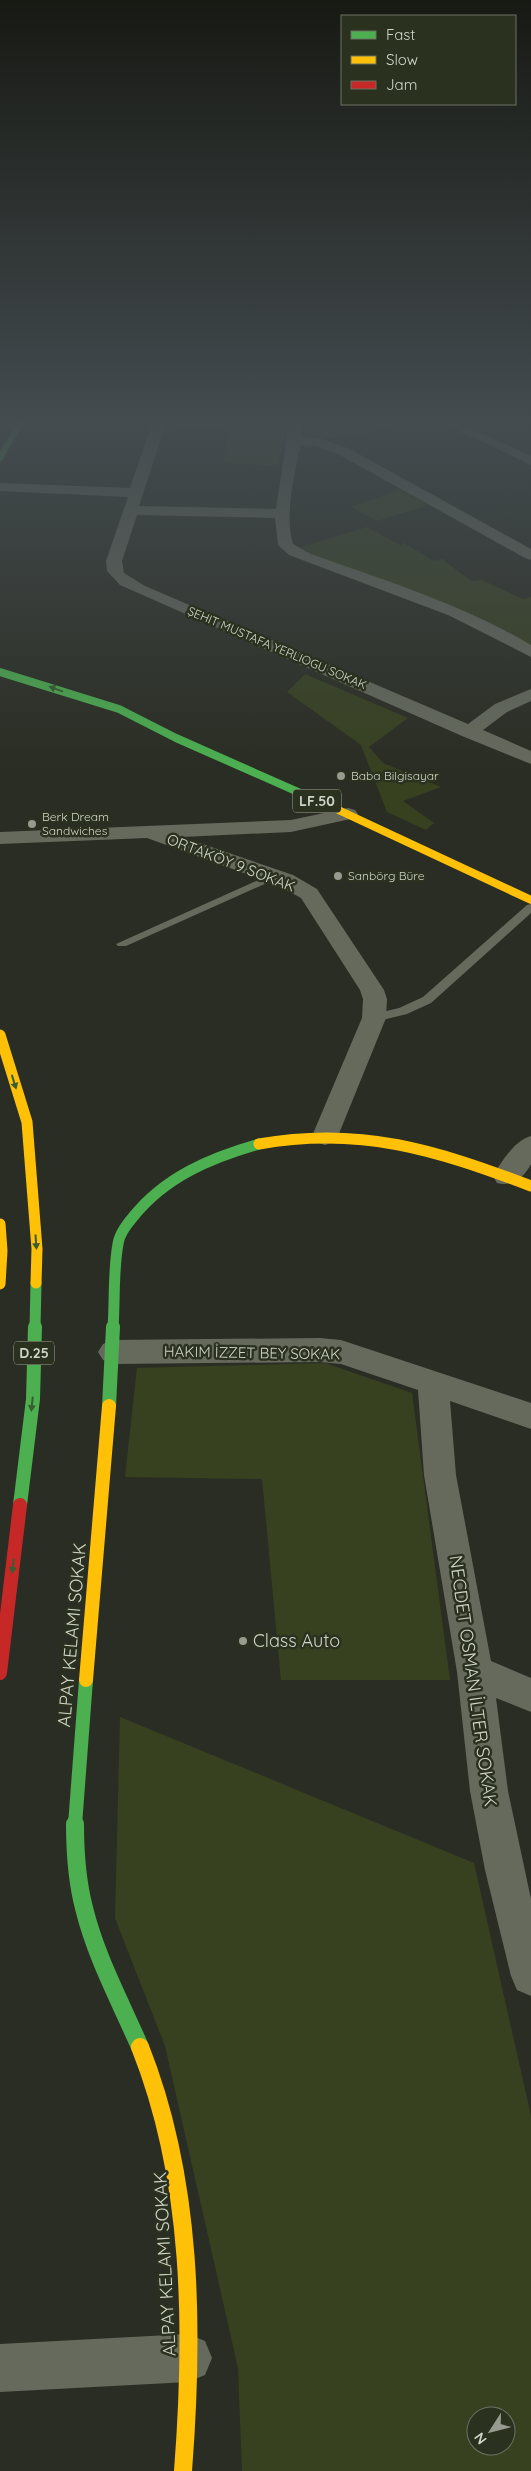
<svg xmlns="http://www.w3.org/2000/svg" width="531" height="2471" font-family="Quicksand,sans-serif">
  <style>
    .green { fill: #374120; fill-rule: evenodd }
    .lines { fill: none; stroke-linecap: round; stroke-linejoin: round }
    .lane { fill: #666a5d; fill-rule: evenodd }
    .street { fill: #666a5d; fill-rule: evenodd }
    .fast-far4 { stroke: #4caf50; stroke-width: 6 }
    .fast-far3 { stroke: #4caf50; stroke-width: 8 }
    .fast-far2 { stroke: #4caf50; stroke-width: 11 }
    .fast-far1 { stroke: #4caf50; stroke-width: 14 }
    .fast { stroke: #4caf50; stroke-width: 18 }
    .slow-far3 { stroke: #ffc107; stroke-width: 8 }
    .slow-far2 { stroke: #ffc107; stroke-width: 11 }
    .slow-far1 { stroke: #ffc107; stroke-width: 14 }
    .slow { stroke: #ffc107; stroke-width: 18 }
    .jam { stroke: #c62828; stroke-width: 14 }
    .oneway { fill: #375d30 }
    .poi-dot { fill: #969a8f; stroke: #2b311f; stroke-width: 2 }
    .labels { text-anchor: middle; stroke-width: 5; stroke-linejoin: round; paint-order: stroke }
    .far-street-label { font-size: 12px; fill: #d0d4c9; stroke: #2b311f }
    .far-poi-label { font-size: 12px; fill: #d0d4c9; stroke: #2b311f; text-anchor: start }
    .shield { fill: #2b311f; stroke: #9ea396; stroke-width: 1 }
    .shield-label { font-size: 14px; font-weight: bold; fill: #d0d4c9 }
    .street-label { font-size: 15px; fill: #d0d4c9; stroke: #2b311f }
    .near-street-label { font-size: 18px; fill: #d0d4c9; stroke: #2b311f }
    .near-poi-label { font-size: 18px; fill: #d0d4c9; stroke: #2b311f; text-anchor: start }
  </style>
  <rect width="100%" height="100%" fill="#2a2d23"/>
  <g class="green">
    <polygon points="176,423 285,423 278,466 223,463 229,426 175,425"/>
    <path d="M304 423H401C377 428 323 450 304 429Z"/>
    <polygon points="399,490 429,505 377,521 351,507"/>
    <polygon points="367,527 400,545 404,543 434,561 442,559 471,581 482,580 523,599 531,597 531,647 314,556 301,547"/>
    <polygon points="305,674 408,718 369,747 383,763 441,787 403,801 434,823 426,830 387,812 361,745 287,692"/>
    <polygon points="325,1363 412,1393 450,1680 281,1680 262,1479 125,1477 137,1368"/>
    <path d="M120 1717 474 1863 531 2116V2471H242L238 2368 165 2046 115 1918ZM476 2416H506V2446H476Z"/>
  </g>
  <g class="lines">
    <g class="lane">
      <polygon points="274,873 279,876 278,878 126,946 118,946 116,944"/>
      <polygon points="531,904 531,913 431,1003 407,1014 374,1022 370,1021 368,1018 370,1015 399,1008 423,997 527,905"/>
    </g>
    <g class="street">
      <path d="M152 423H166L139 506 276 509 289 423H302L301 437 318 438 348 448 531 549V560L525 558 338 454 316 446 300 445C295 476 284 513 293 544L311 554C386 581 462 604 531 645V657L448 615 289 555 278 545 275 518 137 515 122 561 124 573 145 586 468 724 495 704 531 689V701L507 712 483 730 531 751V764L462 736 120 585 107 571 106 561 128 497 0 491V483L130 488Z"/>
      <polygon points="443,423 460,423 531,456 531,465"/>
      <polygon points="348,808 355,810 358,814 355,818 291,832 182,837 293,875 317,889 384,990 387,999 386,1018 338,1136 334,1142 325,1145 316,1142 312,1136 362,1018 363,999 360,990 301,898 277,885 147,838 0,844 0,832 291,820"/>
      <path d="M531 1136C531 1143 531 1157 531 1164 524 1178 511 1187 497 1183L493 1176C501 1162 515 1140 531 1136Z"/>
      <polygon points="320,1338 341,1340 531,1403 531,1429 450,1401 456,1475 491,1661 531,1678 531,1712 496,1698 508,1791 531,1899 531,1996 517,1990 511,1976 485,1870 470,1791 457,1672 424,1475 418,1390 341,1364 320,1362 113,1364 103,1360 98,1352 103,1344 113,1340"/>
      <polygon points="188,2334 205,2341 212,2358 205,2375 188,2382 0,2392 0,2344"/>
    </g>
    <polyline class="fast-far4" points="0,458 20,423"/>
    <polyline class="fast-far3" points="0,672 119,709 176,738 332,807"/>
    <g class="fast-far2">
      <polyline points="35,1328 36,1283"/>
      <path d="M113 1328C115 1300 113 1271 118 1244 119 1235 127 1224 133 1217 165 1177 210 1158 259 1144"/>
    </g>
    <g class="fast-far1">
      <polyline points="109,1406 113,1327"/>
      <polyline points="20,1505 33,1399 35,1327"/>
      <polyline points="75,1825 86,1680"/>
    </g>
    <path class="fast" d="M75 1824C75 1852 77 1881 84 1908 96 1957 120 2001 140 2047"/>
    <polyline class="slow-far3" points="332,807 531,900"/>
    <g class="slow-far2">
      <polyline points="0,1035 27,1122 37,1249 36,1283"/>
      <path d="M259 1144C361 1126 436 1150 531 1186"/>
      <polyline points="0,1224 2,1251 0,1284"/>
    </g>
    <polyline class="slow-far1" points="86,1680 109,1406"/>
    <path class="slow" d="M140 2047C193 2180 194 2330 183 2471"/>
    <polyline class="jam" points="0,1673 20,1505"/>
  </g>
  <defs><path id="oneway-solid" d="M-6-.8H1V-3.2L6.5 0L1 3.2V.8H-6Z" transform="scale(1.25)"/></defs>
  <g class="oneway">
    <use href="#oneway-solid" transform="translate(56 689) rotate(-160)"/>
    <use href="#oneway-solid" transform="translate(14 1082) rotate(73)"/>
    <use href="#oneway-solid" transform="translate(36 1242) rotate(86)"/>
    <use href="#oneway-solid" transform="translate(32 1404) rotate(96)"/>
    <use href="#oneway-solid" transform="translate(13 1566) rotate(97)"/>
  </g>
  <linearGradient id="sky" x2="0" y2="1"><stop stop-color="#171913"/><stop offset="0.55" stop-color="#444c50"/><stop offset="1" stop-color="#444c50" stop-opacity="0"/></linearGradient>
  <rect width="531" height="768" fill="url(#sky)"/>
  <g class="poi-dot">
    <circle cx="341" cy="776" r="5"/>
    <circle cx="32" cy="824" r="5"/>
    <circle cx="338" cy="876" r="5"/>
    <circle cx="243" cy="1641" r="5"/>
  </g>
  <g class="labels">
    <g class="far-street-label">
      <text transform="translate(277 648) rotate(23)" y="4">ŞEHIT MUSTAFA YERLIOGU SOKAK</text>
    </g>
    <g class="far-poi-label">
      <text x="351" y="780">Baba Bilgisayar</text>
      <text x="42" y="821">Berk Dream<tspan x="42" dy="14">Sandwiches</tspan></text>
      <text x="348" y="880">Sanbörg Büre</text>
    </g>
    <g class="shield">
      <rect x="293" y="789.5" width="48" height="23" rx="4"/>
      <rect x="14" y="1341.5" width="40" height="23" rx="4"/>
    </g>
    <g class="shield-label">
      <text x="317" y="806">LF.50</text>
      <text x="34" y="1358">D.25</text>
    </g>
    <g class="street-label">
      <text transform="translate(231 863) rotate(21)" y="5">ORTAKÖY 9 SOKAK</text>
      <text transform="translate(252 1353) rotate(1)" y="5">HAKIM İZZET BEY SOKAK</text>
    </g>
    <g class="near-street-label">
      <text transform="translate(72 1635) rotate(-85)" y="6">ALPAY KELAMI SOKAK</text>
      <text transform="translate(473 1681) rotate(82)" y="6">NECDET OSMAN İLTER SOKAK</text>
      <text transform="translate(165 2264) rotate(-93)" y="6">ALPAY KELAMI SOKAK</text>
    </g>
    <g class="near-poi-label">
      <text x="253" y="1647">Class Auto</text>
    </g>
  </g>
  <rect x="341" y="15" width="175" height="90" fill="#2b311f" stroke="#6d7263"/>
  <rect x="351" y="31" width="25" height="8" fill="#4caf50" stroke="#6d7263"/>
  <text x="386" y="40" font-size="15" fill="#d0d4c9">Fast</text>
  <rect x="351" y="56" width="25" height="8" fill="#ffc107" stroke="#6d7263"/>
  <text x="386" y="65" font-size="15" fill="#d0d4c9">Slow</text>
  <rect x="351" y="81" width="25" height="8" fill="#c62828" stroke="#6d7263"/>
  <text x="386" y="90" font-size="15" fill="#d0d4c9">Jam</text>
  <g transform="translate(491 2431) rotate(234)"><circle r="24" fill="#2b311f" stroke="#6d7263"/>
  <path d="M0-4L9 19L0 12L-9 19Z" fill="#969a8f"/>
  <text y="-8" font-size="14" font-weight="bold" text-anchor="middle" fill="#d0d4c9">N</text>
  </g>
</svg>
